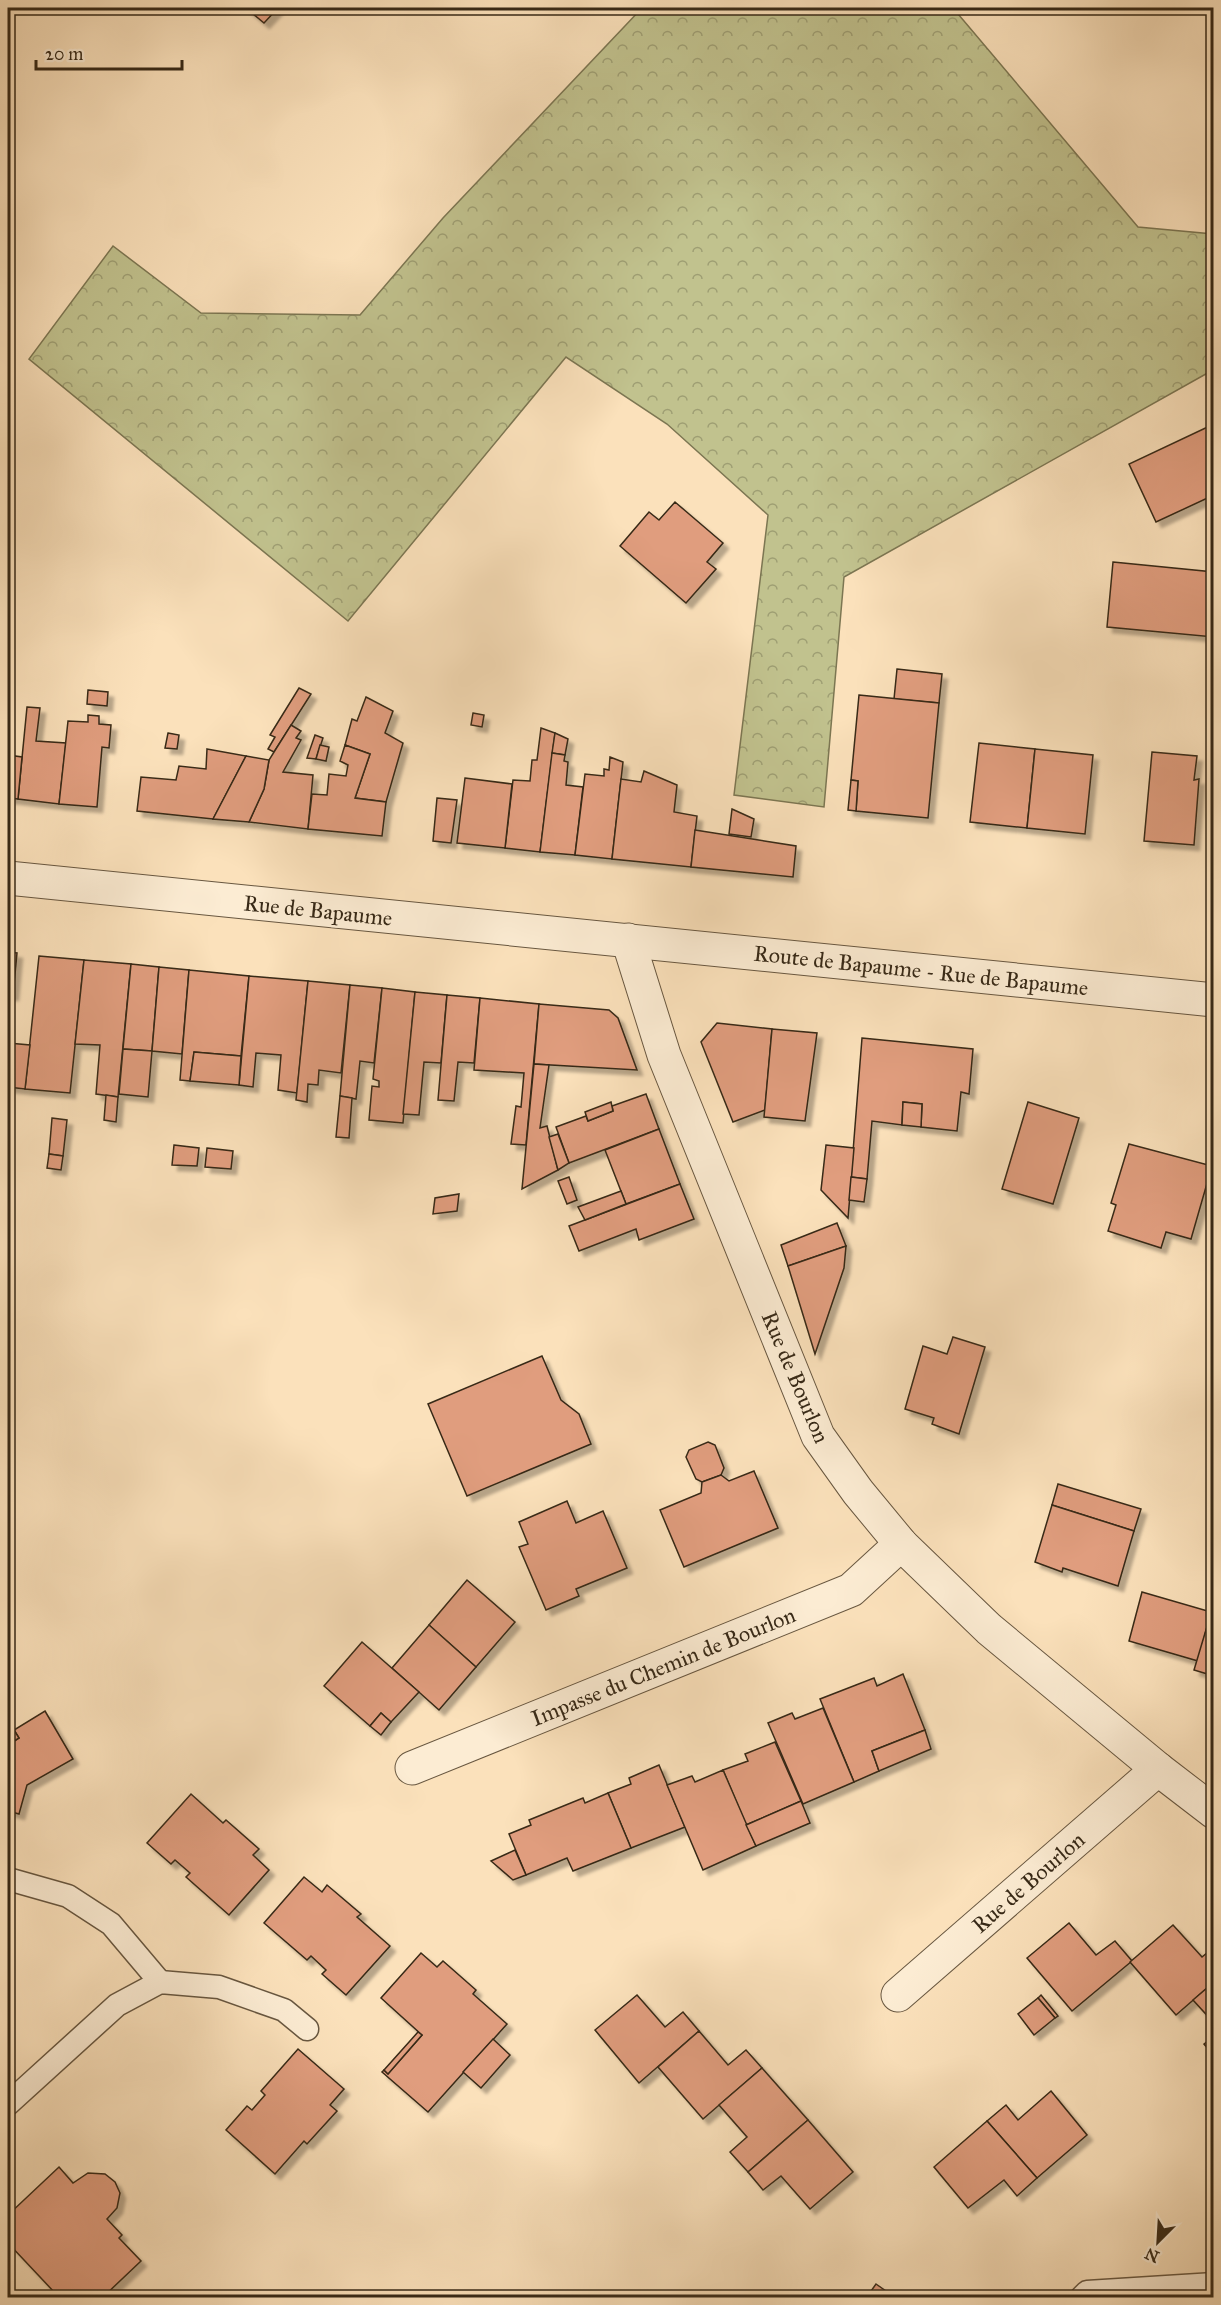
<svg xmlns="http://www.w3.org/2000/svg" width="1221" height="2305" font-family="'IM FELL Great Primer',serif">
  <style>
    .forest { fill: url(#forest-crowns); stroke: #7c7652; stroke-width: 1.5 }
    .building { fill: #e09d7e; stroke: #372917; stroke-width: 1.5; filter: url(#shadow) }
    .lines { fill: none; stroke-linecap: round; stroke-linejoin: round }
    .lane-casing { stroke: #685740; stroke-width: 25 }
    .street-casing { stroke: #685740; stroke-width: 35 }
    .lane { stroke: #fcecd3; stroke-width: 22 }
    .street { stroke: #fcecd3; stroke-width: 33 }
    .labels { text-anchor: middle; stroke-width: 4.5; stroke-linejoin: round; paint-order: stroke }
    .street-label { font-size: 22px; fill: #372917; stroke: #fcecd3 }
  </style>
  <defs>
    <pattern id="forest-crowns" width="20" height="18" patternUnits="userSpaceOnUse" patternTransform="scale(1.5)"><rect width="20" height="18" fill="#c1c28e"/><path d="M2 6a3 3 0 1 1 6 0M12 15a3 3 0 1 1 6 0" fill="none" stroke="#9e9e73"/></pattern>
    <filter id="shadow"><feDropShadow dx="5.5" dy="5.5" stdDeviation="1.5" flood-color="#0004"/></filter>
  </defs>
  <rect width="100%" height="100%" fill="#fbe1bb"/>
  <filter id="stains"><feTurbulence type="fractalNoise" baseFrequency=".00333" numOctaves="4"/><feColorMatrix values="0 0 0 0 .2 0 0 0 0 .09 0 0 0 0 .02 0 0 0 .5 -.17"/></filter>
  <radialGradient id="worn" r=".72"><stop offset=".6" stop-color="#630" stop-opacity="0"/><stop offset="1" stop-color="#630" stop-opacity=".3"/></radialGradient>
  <polygon class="forest" points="642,8 953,8 1138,227 1213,234 1213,370 844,577 824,807 734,795 768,515 667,424 566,357 348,621 29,359 113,246 201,313 360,315 443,218"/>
  <g class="building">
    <polygon points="246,8 278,8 264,23"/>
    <polygon points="1214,424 1214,495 1156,522 1129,464"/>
    <polygon points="675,502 723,543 707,562 716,569 686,603 620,546 649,512 659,520"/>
    <polygon points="1113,562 1214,572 1214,637 1107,627"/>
    <polygon points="897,669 942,674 939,703 894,699"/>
    <polygon points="299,688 311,694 274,752 268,749 275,737 270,735"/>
    <polygon points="88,690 108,692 107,706 87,704"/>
    <polygon points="859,695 939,703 928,818 856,811 858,781 851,780"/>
    <polygon points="366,697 393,711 385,733 403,743 386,802 355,798 370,754 345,745 352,719 357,721"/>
    <polygon points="27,707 40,708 36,741 66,743 59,804 18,799"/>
    <polygon points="473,713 484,715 482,727 471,725"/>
    <polygon points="88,715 99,716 99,724 111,725 109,748 102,747 97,807 59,804 68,721 88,722"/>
    <polygon points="291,725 301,731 296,738 301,740 283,772 313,775 308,829 249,822 264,789 269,760"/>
    <polygon points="541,728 555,733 540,852 505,848 513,780 530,781 532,760 537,760"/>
    <polygon points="168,733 179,735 177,749 165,748"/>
    <polygon points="555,733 568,739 565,755 552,753"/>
    <polygon points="315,735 323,738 316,759 307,758"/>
    <polygon points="979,743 1035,749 1027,828 970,822"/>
    <polygon points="320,745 329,747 326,761 316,759"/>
    <polygon points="345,745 370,754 355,798 386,802 382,836 308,829 312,794 327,795 329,774 346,776 348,765 340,761"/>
    <polygon points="207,749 246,756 213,819 137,811 141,777 176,780 179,766 206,769"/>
    <polygon points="1035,749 1093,755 1085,834 1027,828"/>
    <polygon points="1152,752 1197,756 1194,780 1199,779 1194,845 1144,841"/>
    <polygon points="552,753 565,755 564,761 568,762 566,785 583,787 575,855 540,852"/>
    <polygon points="8,755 22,757 18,799 8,798"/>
    <polygon points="246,756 269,760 264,789 249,822 213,819"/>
    <polygon points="610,757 623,762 612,859 575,855 585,774 604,776 604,769 609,770"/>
    <polygon points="644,771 677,785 674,812 697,816 691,867 612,859 621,779 641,782"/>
    <polygon points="465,778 512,784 505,848 457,843"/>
    <polygon points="851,780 858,781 856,811 848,810"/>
    <polygon points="437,798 457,800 451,843 433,841"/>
    <polygon points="732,809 754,819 751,837 729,834"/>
    <polygon points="695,830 796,846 793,877 691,867"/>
    <polygon points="8,952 17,953 13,995 8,995"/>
    <polygon points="39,956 84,960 70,1093 25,1089"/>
    <polygon points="84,960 131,964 118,1097 96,1094 100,1045 75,1044"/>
    <polygon points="131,964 159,967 152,1051 123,1049"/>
    <polygon points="159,967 189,970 182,1054 152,1051"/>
    <polygon points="189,970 249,976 241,1056 194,1052 190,1081 180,1080"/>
    <polygon points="249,976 308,981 297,1093 278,1090 281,1055 256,1053 253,1087 239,1085"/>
    <polygon points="308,981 350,985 341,1073 319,1070 318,1085 308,1084 307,1102 296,1100"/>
    <polygon points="350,985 382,988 374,1063 360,1061 356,1099 340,1096"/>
    <polygon points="382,988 415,992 403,1123 369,1120 372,1086 379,1087 379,1081 373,1079"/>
    <polygon points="415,992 447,995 441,1063 424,1062 419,1115 403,1114"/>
    <polygon points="447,995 480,998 474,1063 458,1062 454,1101 438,1100"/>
    <polygon points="480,998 539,1004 526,1145 511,1144 516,1106 521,1107 524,1073 474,1070"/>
    <polygon points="539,1004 609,1010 618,1018 637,1070 534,1064"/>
    <polygon points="717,1023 772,1029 765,1110 733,1122 701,1042"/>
    <polygon points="772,1029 817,1033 805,1121 764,1117"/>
    <polygon points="862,1038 973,1049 969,1094 961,1092 957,1131 921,1127 922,1104 903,1102 902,1125 872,1121 867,1179 851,1177"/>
    <polygon points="8,1043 30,1045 25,1089 8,1087"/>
    <polygon points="123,1049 152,1051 148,1097 119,1094"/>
    <polygon points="194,1052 241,1056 239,1085 190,1081"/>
    <polygon points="534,1064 549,1065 540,1128 547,1126 558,1170 522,1189"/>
    <polygon points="646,1094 659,1129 569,1163 556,1127 586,1116 588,1121 613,1111 612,1106"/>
    <polygon points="106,1095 118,1097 116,1122 104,1120"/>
    <polygon points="340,1096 352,1098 349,1138 336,1137"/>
    <polygon points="611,1102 613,1111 588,1121 585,1112"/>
    <polygon points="903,1102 922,1104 921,1127 902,1125"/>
    <polygon points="1028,1102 1079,1118 1053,1204 1002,1189"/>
    <polygon points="52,1118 67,1120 63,1156 49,1154"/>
    <polygon points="659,1129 680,1184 626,1204 605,1150"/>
    <polygon points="558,1134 569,1163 558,1170 549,1137"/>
    <polygon points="1129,1144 1212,1166 1191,1239 1166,1232 1161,1248 1108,1231 1116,1205 1111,1203"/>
    <polygon points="174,1145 199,1148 197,1166 172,1165"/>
    <polygon points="826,1145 854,1148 848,1218 821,1190"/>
    <polygon points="207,1148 233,1151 231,1169 205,1167"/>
    <polygon points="49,1154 63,1156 61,1170 47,1168"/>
    <polygon points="569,1177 577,1200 567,1204 558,1181"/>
    <polygon points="851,1177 867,1179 864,1202 849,1200"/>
    <polygon points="680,1184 694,1219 639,1240 636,1229 579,1251 569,1226"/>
    <polygon points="621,1191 626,1204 585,1220 578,1207"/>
    <polygon points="459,1194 457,1211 433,1214 435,1198"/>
    <polygon points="837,1223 846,1246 788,1266 781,1245"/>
    <polygon points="846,1246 844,1268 815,1354 788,1266"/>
    <polygon points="953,1337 985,1347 959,1434 932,1424 934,1418 905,1409 923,1346 947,1354"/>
    <polygon points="542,1356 561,1400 579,1414 591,1444 467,1496 428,1404"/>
    <polygon points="708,1442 715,1445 724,1468 721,1475 702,1482 696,1479 686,1457 689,1450"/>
    <polygon points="754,1471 778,1528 684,1567 660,1510 701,1493 702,1482 721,1475 729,1481"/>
    <polygon points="1058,1484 1141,1509 1134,1531 1052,1505"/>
    <polygon points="567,1501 576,1523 603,1511 627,1568 576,1589 579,1596 546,1610 519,1547 528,1544 519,1522"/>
    <polygon points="1052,1505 1134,1531 1118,1586 1063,1568 1062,1572 1035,1562"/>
    <polygon points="467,1580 515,1622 476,1667 429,1625"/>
    <polygon points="1142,1592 1211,1612 1198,1661 1129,1641"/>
    <polygon points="1208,1623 1214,1624 1214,1676 1194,1670"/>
    <polygon points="429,1625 476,1667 439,1710 392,1668"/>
    <polygon points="362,1642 419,1692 391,1722 381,1713 370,1726 324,1686"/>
    <polygon points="903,1674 925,1730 872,1751 879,1771 854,1782 820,1699 874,1678 877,1686"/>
    <polygon points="823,1708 854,1782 803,1804 768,1723 792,1713 795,1719"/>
    <polygon points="45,1711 73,1759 27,1785 19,1814 8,1811 8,1745 19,1738 14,1730"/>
    <polygon points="381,1713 391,1722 381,1735 370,1726"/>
    <polygon points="14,1730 19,1738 8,1745 8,1733"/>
    <polygon points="925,1730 931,1749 879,1771 872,1751"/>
    <polygon points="775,1742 801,1801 746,1825 723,1770 748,1761 745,1754"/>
    <polygon points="659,1765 685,1827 631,1848 608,1793 631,1784 629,1778"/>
    <polygon points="723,1770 756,1846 703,1870 667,1785 692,1776 695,1782"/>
    <polygon points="608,1793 631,1848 573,1871 567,1858 526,1875 509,1834 531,1825 529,1820 583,1798 585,1803"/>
    <polygon points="191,1794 223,1823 226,1820 259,1849 253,1855 269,1870 229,1915 186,1877 190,1873 175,1860 171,1864 147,1843"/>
    <polygon points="801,1801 810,1823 756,1846 746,1825"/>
    <polygon points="515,1850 526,1875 513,1880 491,1861"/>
    <polygon points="304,1877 322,1892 327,1885 361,1914 357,1917 390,1946 346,1995 322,1974 326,1970 311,1956 307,1960 264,1923"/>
    <polygon points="1069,1923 1096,1955 1115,1941 1132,1961 1072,2011 1027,1958"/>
    <polygon points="1173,1925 1202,1957 1214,1947 1214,1982 1176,2015 1130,1962"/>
    <polygon points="421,1953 437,1967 443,1961 476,1990 473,1994 507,2024 428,2112 382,2072 384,2070 388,2074 422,2035 381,1998"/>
    <polygon points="1214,1982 1214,2023 1193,2000"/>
    <polygon points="637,1995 665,2027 683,2012 699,2031 639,2083 595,2030"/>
    <polygon points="1041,1995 1058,2016 1055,2018 1038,1998"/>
    <polygon points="1038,1998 1055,2018 1034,2035 1018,2014"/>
    <polygon points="699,2031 728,2065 746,2050 762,2068 703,2119 658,2067"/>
    <polygon points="418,2032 422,2035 388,2074 384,2070"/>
    <polygon points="1214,2036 1214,2056 1204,2044"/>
    <polygon points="493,2039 510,2055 481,2088 463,2072"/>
    <polygon points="298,2049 344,2089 330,2105 337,2111 307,2144 304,2141 275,2174 226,2130 247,2106 252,2110 265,2095 261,2091"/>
    <polygon points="762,2068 808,2120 748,2172 730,2152 747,2137 719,2105"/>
    <polygon points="1051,2091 1087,2135 1037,2178 987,2121 1006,2105 1018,2120"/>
    <polygon points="808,2120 853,2172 810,2209 781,2176 763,2190 748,2172"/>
    <polygon points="987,2121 1037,2178 1017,2196 1004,2180 968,2208 934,2167"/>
    <polygon points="59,2167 73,2183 88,2173 105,2174 115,2182 120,2193 117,2208 107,2219 122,2235 119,2238 141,2261 102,2298 65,2298 60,2292 56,2294 8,2243 8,2215"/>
    <polygon points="876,2284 896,2298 866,2298"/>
  </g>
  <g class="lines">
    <g class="lane-casing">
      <g id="lane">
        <polyline points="8,1879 68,1896 111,1924 160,1982"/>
        <polyline points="8,2104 117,2005 160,1982 219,1987 284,2010 307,2029"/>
        <polyline points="1081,2298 1087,2292 1214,2284"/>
      </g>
    </g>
    <g class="street-casing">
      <g id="street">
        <polyline points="8,878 1214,1000"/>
        <polyline points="628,940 664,1055 818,1436 858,1492 901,1544 989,1629 1158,1769 1214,1812"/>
        <polyline points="412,1768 851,1590 901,1544"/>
        <polyline points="898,1995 1158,1769"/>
      </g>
    </g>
    <use href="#lane" class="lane"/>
    <use href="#street" class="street"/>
  </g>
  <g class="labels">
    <g class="street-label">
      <text transform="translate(318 910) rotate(6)" y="8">Rue de Bapaume</text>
      <text transform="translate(921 970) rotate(6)" y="8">Route de Bapaume - Rue de Bapaume</text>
      <text transform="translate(796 1377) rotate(67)" y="8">Rue de Bourlon</text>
      <text transform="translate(663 1666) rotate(-22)" y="8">Impasse du Chemin de Bourlon</text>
      <text transform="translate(1028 1882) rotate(-41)" y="8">Rue de Bourlon</text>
    </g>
  </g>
  <rect width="1221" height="2305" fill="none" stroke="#fbe1bb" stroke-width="30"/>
  <rect x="9" y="9" width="1203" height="2287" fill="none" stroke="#372917" stroke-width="3"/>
  <rect x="15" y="15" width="1191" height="2275" fill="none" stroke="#372917" stroke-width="1.5"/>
  <g transform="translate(1158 2242) rotate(204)" stroke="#fcecd3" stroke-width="4.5" paint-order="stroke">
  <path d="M0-4.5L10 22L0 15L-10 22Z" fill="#372917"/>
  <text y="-9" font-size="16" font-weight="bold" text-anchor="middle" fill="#372917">N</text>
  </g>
  <path d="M36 60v9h146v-9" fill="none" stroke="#372917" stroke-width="3"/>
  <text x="45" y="60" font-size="18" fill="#372917" stroke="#fcecd3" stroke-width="4.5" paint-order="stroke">20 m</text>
  <rect width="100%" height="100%" filter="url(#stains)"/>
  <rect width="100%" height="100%" fill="url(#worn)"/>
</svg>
